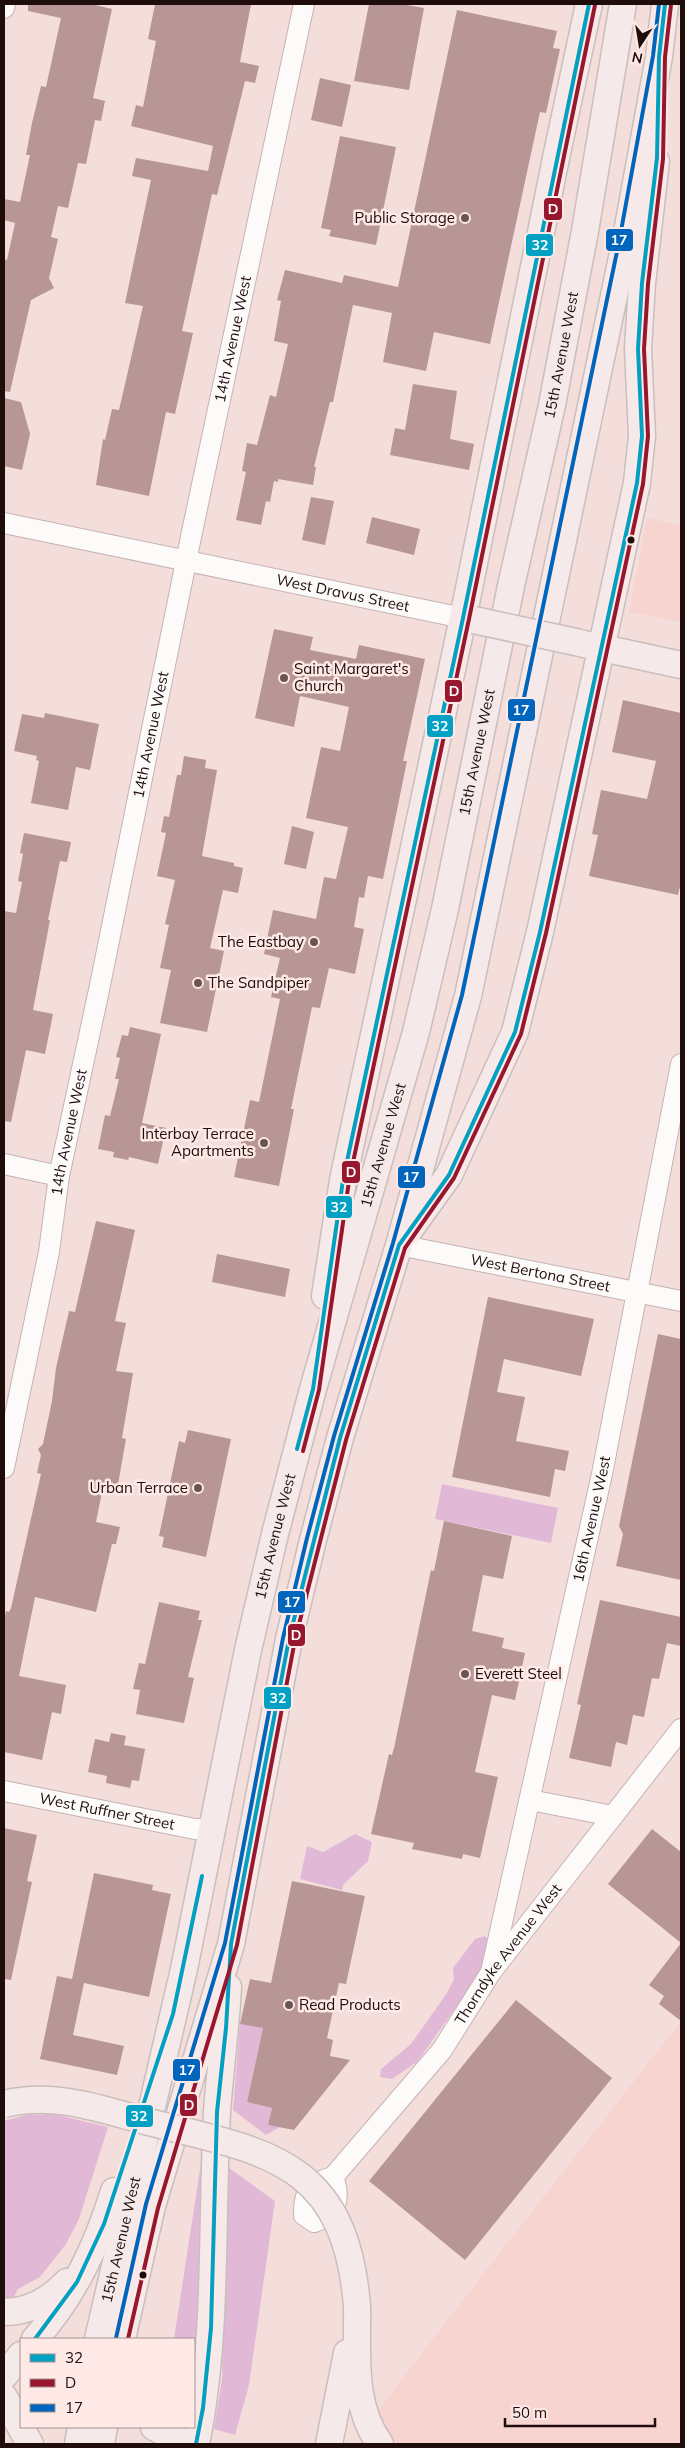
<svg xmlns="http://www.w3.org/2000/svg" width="685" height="2448" font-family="Mulish,sans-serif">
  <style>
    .built { fill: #f8d4d0 }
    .green { fill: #e1b9d7 }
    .building { fill: #b79695 }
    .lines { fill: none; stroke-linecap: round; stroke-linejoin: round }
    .minor-casing { stroke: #c6b3b2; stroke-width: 22 }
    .major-casing { stroke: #cabebd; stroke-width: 29 }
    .minor { stroke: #fdfafa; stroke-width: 20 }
    .major { stroke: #f5eae9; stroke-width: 26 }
    .major-bridge-casing { stroke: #cabebd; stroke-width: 29; stroke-linecap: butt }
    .major-bridge { stroke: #f5eae9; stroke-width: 26 }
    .bus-1-casing { stroke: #fee9e6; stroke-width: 8 }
    .bus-2-casing { stroke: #fee9e6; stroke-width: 8 }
    .bus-3-casing { stroke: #fee9e6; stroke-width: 8 }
    .bus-1 { stroke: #02a1c4; stroke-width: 4 }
    .bus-2 { stroke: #96172e; stroke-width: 4 }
    .bus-3 { stroke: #0065bd; stroke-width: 4 }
    .poi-dot { fill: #695654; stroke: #fee9e6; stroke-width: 2 }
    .bus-dot { fill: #1e0d0b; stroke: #fee9e6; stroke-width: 2 }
    .labels { text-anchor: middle; stroke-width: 5; stroke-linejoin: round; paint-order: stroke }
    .poi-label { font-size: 15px; fill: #1e0d0b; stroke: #fee9e6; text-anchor: end }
    .street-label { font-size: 15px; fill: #1e0d0b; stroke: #fee9e6 }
    .line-badge { stroke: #fee9e6; stroke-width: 2 }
    .badge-label { font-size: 14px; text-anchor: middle; font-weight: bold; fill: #fff }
  </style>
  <rect width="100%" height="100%" fill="#f4dedc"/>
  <g class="built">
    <polygon points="647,518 681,525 681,622 629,612"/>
    <polygon points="681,2021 681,2444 359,2444 379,2419 377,2412 448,2319"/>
  </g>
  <g class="green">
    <polygon points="442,1484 558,1508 551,1543 435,1519"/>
    <polygon points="355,1834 372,1842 368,1861 343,1885 342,1890 300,1879 307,1846 323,1852"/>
    <polygon points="485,1936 490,1943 484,1968 417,2062 392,2079 380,2077 381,2069 411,2044 447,1993 454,1979 453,1968 475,1939"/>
    <polygon points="240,2023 263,2028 247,2102 272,2108 268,2125 280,2127 266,2135 233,2110"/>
    <polygon points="53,2114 108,2127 79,2219 66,2244 40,2277 18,2289 11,2303 4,2303 4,2121 26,2115"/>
    <polygon points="201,2163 197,2339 194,2360 194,2339 174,2339"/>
    <polygon points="225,2165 275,2201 249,2385 235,2435 214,2429 222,2379"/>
  </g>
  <g class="building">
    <polygon points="28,4 91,4 112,9 93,98 105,101 101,121 95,120 86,164 78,163 68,208 58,206 51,237 58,239 49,278 54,288 31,300 10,392 4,391 4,259 7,260 15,223 4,220 4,199 20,202 30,155 26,155 32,123 41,86 46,87 61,18 28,11"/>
    <polygon points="155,4 251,4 240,62 259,66 255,83 245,81 217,195 212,194 182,331 193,333 175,414 166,412 149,496 96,485 103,439 105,440 112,409 119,410 143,306 125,303 151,180 132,176 136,158 208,171 213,146 131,126 136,105 143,107 156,41 148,39"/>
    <polygon points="369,4 401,4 424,8 409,90 354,81"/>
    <polygon points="457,10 557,31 553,48 560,49 546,113 540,112 490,344 434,332 426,371 383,362 392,313 353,305 333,402 330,402 314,467 316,467 313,485 278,479 278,482 274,481 270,502 266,501 261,525 236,520 246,472 242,471 247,443 257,445 270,395 276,397 288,344 274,341 281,301 277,300 285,270 342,283 344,275 398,287"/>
    <polygon points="320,78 351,85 342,127 311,120"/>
    <polygon points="340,136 396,147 376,245 329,236 331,230 321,228"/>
    <polygon points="413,384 457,391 450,439 474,444 469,470 390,455 395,428 405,430"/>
    <polygon points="4,398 21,402 30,434 22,470 4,466"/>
    <polygon points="311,497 334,501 325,545 302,540"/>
    <polygon points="372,517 420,529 414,555 366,543"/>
    <polygon points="274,629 313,637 310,650 356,659 359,645 425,659 403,761 407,761 383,879 368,876 364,898 359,897 354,927 364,929 355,974 329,968 320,1008 312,1007 291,1109 294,1109 279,1186 234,1177 250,1100 259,1102 280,999 271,997 280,958 264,954 273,910 316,919 324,877 336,879 348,827 306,818 321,747 340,751 349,707 300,696 294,727 255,718"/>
    <polygon points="623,700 681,713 681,882 678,895 589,876 598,835 592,834 601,790 647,799 656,761 612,752"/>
    <polygon points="45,713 99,724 90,770 76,767 68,810 31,803 39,761 36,760 37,756 14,751 22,714 44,718"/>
    <polygon points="184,756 206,760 205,768 217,770 202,856 234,863 234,866 243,868 238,893 223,890 210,948 224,951 207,1032 160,1023 171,970 160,968 169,925 165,924 175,880 157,876 166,833 161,832 164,816 169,817 177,775 181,775"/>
    <polygon points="292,826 314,832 306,869 284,864"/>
    <polygon points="24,833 71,842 67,862 60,861 48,920 50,920 33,1010 53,1014 45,1054 26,1050 11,1122 4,1121 4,911 16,913 22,882 18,881 23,854 20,853"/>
    <polygon points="130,1027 161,1034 142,1123 166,1128 158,1164 129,1157 128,1160 113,1157 114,1152 98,1149 105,1115 110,1116 119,1079 115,1079 120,1058 116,1057 122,1035 128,1036"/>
    <polygon points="96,1221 135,1230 115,1321 126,1323 116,1371 133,1373 122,1438 126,1439 117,1490 103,1487 96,1522 120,1527 116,1544 112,1544 96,1612 35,1597 19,1676 66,1685 61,1714 52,1712 42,1760 4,1752 4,1623 6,1611 9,1612 11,1608 41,1474 37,1473 41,1455 38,1449 43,1444 52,1401 56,1368 69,1311 75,1312"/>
    <polygon points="217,1254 290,1269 285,1297 212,1282"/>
    <polygon points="488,1297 594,1319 581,1376 504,1359 497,1392 525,1397 516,1441 569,1451 565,1471 555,1469 550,1497 452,1477"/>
    <polygon points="658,1334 681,1339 681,1580 616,1566 623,1534 619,1526"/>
    <polygon points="188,1430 231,1439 206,1557 162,1547 164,1537 159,1536 179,1441 185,1443"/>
    <polygon points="444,1521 512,1536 503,1579 483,1575 472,1631 504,1638 502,1648 525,1653 515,1700 492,1695 475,1772 498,1777 480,1858 463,1854 462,1859 412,1849 414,1843 371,1834 389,1754 392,1755 394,1748 431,1570 434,1571"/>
    <polygon points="600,1600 681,1617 681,1646 667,1643 659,1679 652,1678 644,1717 633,1715 627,1745 616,1742 611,1767 569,1758 581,1705 577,1704"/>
    <polygon points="159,1602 200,1611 198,1620 202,1620 188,1677 194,1678 184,1723 136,1714 140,1690 133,1689 139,1663 145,1664"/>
    <polygon points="111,1733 126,1736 124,1745 145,1749 139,1781 132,1780 130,1788 106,1783 107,1776 88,1772 95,1739 109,1742"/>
    <polygon points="4,1828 37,1835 27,1881 32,1882 11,1980 4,1979"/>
    <polygon points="652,1829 681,1852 681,2021 659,2004 664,1996 649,1985 681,1943 608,1884"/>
    <polygon points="94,1873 153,1885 152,1890 171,1894 149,1997 84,1983 73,2035 124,2046 117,2075 40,2059 57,1976 72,1979"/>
    <polygon points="292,1881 365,1896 346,1984 339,1983 327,2038 333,2040 330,2056 350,2060 294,2130 268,2125 272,2108 247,2102 263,2028 240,2024 250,1979 271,1983"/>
    <polygon points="516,2000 612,2078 465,2260 369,2181"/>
  </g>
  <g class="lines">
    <g class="minor-casing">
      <g id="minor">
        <polyline points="4,8 5,4"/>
        <path id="s1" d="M4 523 463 618"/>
        <polyline points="4,1164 59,1176"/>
        <path id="s2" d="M399 1245 681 1301"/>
        <path id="s3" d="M4 1468 49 1252 59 1176 99 990 192 532 304 4"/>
        <path id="s4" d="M4 1791 195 1829H211"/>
        <polyline points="530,1800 613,1816"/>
        <path id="s5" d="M491 1972 602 1474 681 1064"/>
        <path id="s6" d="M333 2177C311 2183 303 2191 304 2215L314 2222C337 2214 341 2198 333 2177L442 2050 491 1972 681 1729"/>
      </g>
    </g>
    <g class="major-casing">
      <g id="major">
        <polyline points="584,644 681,665"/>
        <polyline points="408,1232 449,1175 515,1032 540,932 637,483 642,436 638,349 642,283 656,161"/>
        <polyline points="325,1296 343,1180 463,618 556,158 589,4"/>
        <path d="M357 2306C358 2353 351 2404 380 2444"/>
        <path d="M4 2312C30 2312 50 2300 67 2282"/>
        <path d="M35 2339C74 2295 97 2246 114 2191"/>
        <path id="s7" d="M98 2339 184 1969 248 1650 275 1534 313 1389 416 1032 445 909 511 586 552 405 585 231 623 4"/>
        <polyline points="122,2339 152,2206 231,1944 289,1639 313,1540 340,1438 399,1245 468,996 625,243 659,57 665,4"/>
        <polyline points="4,2376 21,2355"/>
        <polyline points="4,2397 30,2444"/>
        <polyline points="154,2427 185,2444"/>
        <polyline points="78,2444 81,2427"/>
        <polyline points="101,2444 104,2427"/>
        <path d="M196 2444C218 2335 211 2223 217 2112 220 2070 226 2029 228 1987"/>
        <polyline points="329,2444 347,2353"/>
      </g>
    </g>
    <use href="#minor" class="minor"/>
    <use href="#major" class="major"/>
    <g class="major-bridge-casing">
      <g id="major-bridge">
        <polyline points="474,620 580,643"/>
        <path d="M4 2104C53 2092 98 2108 145 2121 266 2152 345 2159 357 2306"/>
      </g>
    </g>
    <use href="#major-bridge" class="major-bridge"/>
    <g class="bus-1-casing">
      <g id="bus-1">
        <polyline points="297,1449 313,1389 343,1180 463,618 589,4"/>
        <polyline points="35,2339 77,2282 104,2224 173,2014 202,1876"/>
        <polyline points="196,2444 203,2408 211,2328 217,2112 226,2028 231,1944 289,1639 340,1438 399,1245 449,1175 515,1032 540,932 637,483 642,436 638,349 642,283 657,158 659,57 665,4"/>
      </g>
    </g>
    <g class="bus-2-casing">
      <g id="bus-2">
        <polyline points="303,1451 319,1390 349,1181 469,619 595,5"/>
        <polyline points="128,2339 158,2208 237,1945 295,1640 346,1440 405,1248 454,1178 521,1034 546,933 643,484 648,436 644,349 648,284 663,159 665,57 671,5"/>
      </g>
    </g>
    <g class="bus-3-casing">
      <polyline id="bus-3" points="116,2338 146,2204 225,1943 283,1638 307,1538 334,1436 393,1243 462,995 619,242 653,56 659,4"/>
    </g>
    <use href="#bus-1" class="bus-1"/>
    <use href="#bus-2" class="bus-2"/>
    <use href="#bus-3" class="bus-3"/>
  </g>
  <g class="poi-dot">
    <circle cx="465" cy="218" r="5"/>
    <circle cx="284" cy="678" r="5"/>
    <circle cx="314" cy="942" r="5"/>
    <circle cx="198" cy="983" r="5"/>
    <circle cx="264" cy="1143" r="5"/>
    <circle cx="198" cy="1488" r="5"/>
    <circle cx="465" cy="1674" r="5"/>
    <circle cx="289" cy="2005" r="5"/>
  </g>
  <g class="bus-dot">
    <circle cx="631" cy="540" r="4.5"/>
    <circle cx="143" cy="2275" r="4.5"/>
  </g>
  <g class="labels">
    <g class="poi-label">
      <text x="455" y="223">Public Storage</text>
      <text x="294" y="674" text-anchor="start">Saint Margaret's<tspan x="294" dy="17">Church</tspan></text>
      <text x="304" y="947">The Eastbay</text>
      <text x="208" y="988" text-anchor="start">The Sandpiper</text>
      <text x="254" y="1139">Interbay Terrace<tspan x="254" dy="17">Apartments</tspan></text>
      <text x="188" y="1493">Urban Terrace</text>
      <text x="475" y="1679" text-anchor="start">Everett Steel</text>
      <text x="299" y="2010" text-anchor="start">Read Products</text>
    </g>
    <g class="street-label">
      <text dy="5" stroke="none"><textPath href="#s3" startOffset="1152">14th Avenue West</textPath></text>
      <text dy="5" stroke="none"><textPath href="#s7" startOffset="2038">15th Avenue West</textPath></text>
      <text dy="5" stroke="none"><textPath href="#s1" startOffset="346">West Dravus Street</textPath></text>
      <text dy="5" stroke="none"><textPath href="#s3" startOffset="748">14th Avenue West</textPath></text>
      <text dy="5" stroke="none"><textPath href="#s7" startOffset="1632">15th Avenue West</textPath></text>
      <text dy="5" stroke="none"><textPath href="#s3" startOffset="342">14th Avenue West</textPath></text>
      <text dy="5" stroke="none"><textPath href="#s7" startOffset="1228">15th Avenue West</textPath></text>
      <text dy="5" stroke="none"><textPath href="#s2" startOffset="144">West Bertona Street</textPath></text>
      <text dy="5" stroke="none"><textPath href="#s5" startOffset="464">16th Avenue West</textPath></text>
      <text dy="5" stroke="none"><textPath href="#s7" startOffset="822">15th Avenue West</textPath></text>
      <text dy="5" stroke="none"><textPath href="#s4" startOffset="105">West Ruffner Street</textPath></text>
      <text dy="5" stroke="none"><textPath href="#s6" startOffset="406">Thorndyke Avenue West</textPath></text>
      <text dy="5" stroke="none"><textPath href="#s7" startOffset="102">15th Avenue West</textPath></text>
    </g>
  </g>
  <g class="line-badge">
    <rect x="543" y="197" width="20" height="24" rx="5" fill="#96172e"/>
    <rect x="605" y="228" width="29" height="24" rx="5" fill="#0065bd"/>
    <rect x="525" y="233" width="29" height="24" rx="5" fill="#02a1c4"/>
    <rect x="444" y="679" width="19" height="24" rx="5" fill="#96172e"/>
    <rect x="507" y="698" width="29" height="24" rx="5" fill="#0065bd"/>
    <rect x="426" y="714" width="28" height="24" rx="5" fill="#02a1c4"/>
    <rect x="341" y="1160" width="20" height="24" rx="5" fill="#96172e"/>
    <rect x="397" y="1165" width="29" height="24" rx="5" fill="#0065bd"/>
    <rect x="325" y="1195" width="28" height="24" rx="5" fill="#02a1c4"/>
    <rect x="277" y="1590" width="29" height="24" rx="5" fill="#0065bd"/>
    <rect x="287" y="1623" width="19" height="24" rx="5" fill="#96172e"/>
    <rect x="263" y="1686" width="29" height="24" rx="5" fill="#02a1c4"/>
    <rect x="172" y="2058" width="29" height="24" rx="5" fill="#0065bd"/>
    <rect x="179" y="2093" width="19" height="24" rx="5" fill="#96172e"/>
    <rect x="125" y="2104" width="29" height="24" rx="5" fill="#02a1c4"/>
  </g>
  <g class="badge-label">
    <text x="553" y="214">D</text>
    <text x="619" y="245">17</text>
    <text x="540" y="250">32</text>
    <text x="454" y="696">D</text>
    <text x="521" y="715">17</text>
    <text x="440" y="731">32</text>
    <text x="351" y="1177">D</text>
    <text x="411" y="1182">17</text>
    <text x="339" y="1212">32</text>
    <text x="292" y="1607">17</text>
    <text x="296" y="1640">D</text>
    <text x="278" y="1703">32</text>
    <text x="187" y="2075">17</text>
    <text x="189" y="2110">D</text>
    <text x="139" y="2121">32</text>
  </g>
  <rect width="685" height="2448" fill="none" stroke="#1e0d0b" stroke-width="10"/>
  <rect x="20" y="2338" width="175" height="90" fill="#fee9e6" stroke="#a4918e"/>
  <rect x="30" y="2354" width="25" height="8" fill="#02a1c4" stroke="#a4918e"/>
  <text x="65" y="2363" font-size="15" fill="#1e0d0b">32</text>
  <rect x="30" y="2379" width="25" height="8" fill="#96172e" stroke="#a4918e"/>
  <text x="65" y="2388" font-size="15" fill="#1e0d0b">D</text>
  <rect x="30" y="2404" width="25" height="8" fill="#0065bd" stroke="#a4918e"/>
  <text x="65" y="2413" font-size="15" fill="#1e0d0b">17</text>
  <g transform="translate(640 45) rotate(192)" stroke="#fee9e6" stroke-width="4" paint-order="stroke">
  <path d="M0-4L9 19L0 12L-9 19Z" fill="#1e0d0b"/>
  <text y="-8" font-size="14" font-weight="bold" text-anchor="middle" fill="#1e0d0b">N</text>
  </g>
  <path d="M505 2418v8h150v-8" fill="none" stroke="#1e0d0b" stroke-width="2.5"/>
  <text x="512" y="2418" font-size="15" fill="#1e0d0b" stroke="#fee9e6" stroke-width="4" paint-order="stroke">50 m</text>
</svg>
